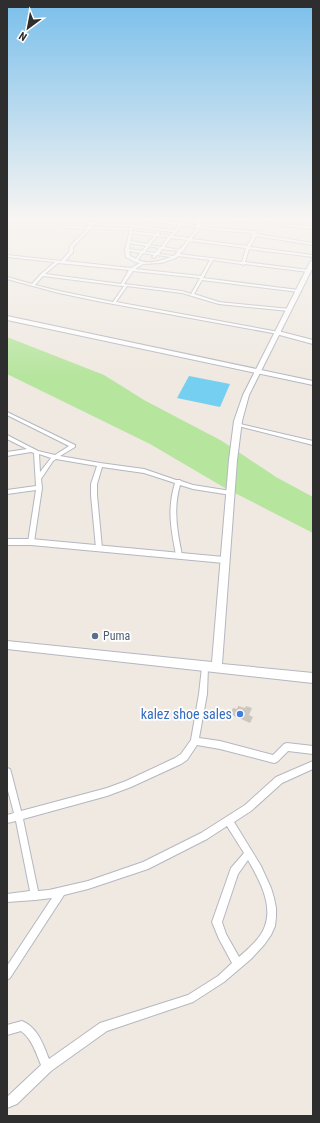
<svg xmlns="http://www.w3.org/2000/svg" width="320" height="1123" font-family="'Roboto Condensed',sans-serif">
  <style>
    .green { fill: #b6e59e }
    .water { fill: #75cff0 }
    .building { fill: #cbc7bf }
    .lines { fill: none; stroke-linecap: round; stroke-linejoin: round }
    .minor-casing { stroke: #b4b7c1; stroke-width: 2 }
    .tertiary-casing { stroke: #b4b7c1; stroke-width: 2 }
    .secondary-casing { stroke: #b4b7c1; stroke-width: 2 }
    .minor { fill: #fff; fill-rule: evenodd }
    .tertiary { fill: #fff; fill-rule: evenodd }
    .secondary { fill: #fff; fill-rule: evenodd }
    .service-dot { fill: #5c6f8a; stroke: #fff; stroke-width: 1.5 }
    .shop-dot { fill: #3f7fe0; stroke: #fff; stroke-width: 1.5 }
    .labels { text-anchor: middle; stroke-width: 3.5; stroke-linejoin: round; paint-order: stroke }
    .service-label { font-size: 12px; fill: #4e5e75; stroke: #fff; text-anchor: start }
    .near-shop-label { font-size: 14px; fill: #366cbe; stroke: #fff; text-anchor: end }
  </style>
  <rect width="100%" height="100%" fill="#efe9e1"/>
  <polygon class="green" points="7,337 104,375 144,400 222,441 276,477 313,497 313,533 225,488 150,444 7,374"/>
  <polygon class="water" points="189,376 230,384 220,407 177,398"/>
  <polygon class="building" points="238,706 245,708 246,706 252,708 249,715 253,717 250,723 230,714 233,708 237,709"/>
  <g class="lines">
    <g class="minor-casing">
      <g id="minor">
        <path d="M64 220H67L66 226H67L88 227 89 225 86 224 90 221 96 223 105 220H109L92 226 91 227 130 228 133 220H136L134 225 174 230 179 225 139 220H150L180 223V220H183V223L197 226 196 223 197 220H200V227L254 231 256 232V234L313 243V245L256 236 250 247 313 255V257L249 249 245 262 309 270 311 271 309 272 245 264 243 265 241 264 213 260 203 278 299 290 301 291 299 292 202 280 194 294 219 302 290 309 291 310 289 311 219 304 182 293 127 286 116 302 279 332 280 333 278 334 97 301 59 293 7 279V277L32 284 41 274 55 262 7 257V255L61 261 69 252 70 246 87 229 65 228 62 226ZM182 225 197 228 189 238 173 236ZM133 227 173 232 170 236 158 234 160 232 158 231 155 234 132 231ZM90 229 130 230 125 250 126 257 135 262 140 263 131 268 65 261 73 252V247ZM200 229 252 233V237L247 246 192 239V238ZM132 233 154 236 147 244 130 241ZM157 236 168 237 161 247 150 245ZM171 238 188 240 179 250 164 247ZM190 241 246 248 242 262 179 254 182 252ZM130 243 146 246 142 251 129 249ZM149 246 159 248 155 253 145 252ZM162 249 178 251 174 256 159 254ZM129 251 140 253 136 259 130 256ZM143 253 154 255 152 257 154 258 157 255 171 257C161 261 148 265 138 260ZM178 256 210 260 201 276 135 269 143 264 161 263 176 258ZM58 263 129 270 121 284 45 274ZM133 271 200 278 191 294 182 291 124 284ZM43 276 122 286H124L113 302 59 291 35 285Z"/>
        <polygon points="231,220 242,220 313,227 313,229"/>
        <path d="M7 412 75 445V447L60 456 100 463 144 469 176 480H180L181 481 193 485 231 491 234 493 231 495 193 489 180 485C173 509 177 531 182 555L181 557H177L176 555C171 529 167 509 175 483L144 473 102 467 97 484V495L102 548 99 550 96 548 91 495V484L97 466 56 459 53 461 41 479 42 488 34 542 33 544H29L28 542 36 490 7 494V490L36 486 34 453 31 452 7 456V452L27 449 7 439V435L38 451 55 455 69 446 7 415ZM39 454 51 458 40 472Z"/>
        <polygon points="234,423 236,423 313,441 313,445 234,425"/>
        <path d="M205 664 207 665 208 667 207 694 199 738 220 741 273 755 284 744 287 743 313 746V754L288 751 277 762 274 763 220 749 197 745 187 760 181 764 131 787 107 796 23 819 38 891 49 890 88 881 143 862 201 833 245 805 276 777 313 761V769L282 783 251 811 234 822 261 866 271 888 274 898 276 908V917L275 926 271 935 264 945 251 959 224 982 193 1002 107 1031 51 1071 17 1104 7 1108V1097L41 1065C36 1053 32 1039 21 1031L7 1035V1025L22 1021C38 1028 43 1044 49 1059L100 1023 188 995 218 976 232 963 219 939 212 922 231 868 244 853 227 826 207 839 148 869 88 889 64 895 10 978 7 980V966L52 898 35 900 7 902V894L30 891 16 821 7 823V815L14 813 7 787V768L10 769 11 772 21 811 107 788 126 781 175 758 181 754 191 740 199 694 202 667 203 665ZM248 860C259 879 273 904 265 926 261 938 249 948 239 957L226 934 222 922 238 874Z"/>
      </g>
    </g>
    <g class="tertiary-casing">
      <g id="tertiary">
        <polygon points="7,316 313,381 313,385 7,320"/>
        <polygon points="278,331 313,340 313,344 276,334 276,332"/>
        <polygon points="7,539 31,539 224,557 227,558 228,560 227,562 224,563 31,545 7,545"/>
      </g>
    </g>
    <g class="secondary-casing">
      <polygon id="secondary" points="313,260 313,267 249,395 242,421 237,460 222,664 313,673 313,683 7,649 7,641 212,662 229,460 234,421 243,395 310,262"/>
    </g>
    <use href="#minor" class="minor"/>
    <use href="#tertiary" class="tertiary"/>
    <use href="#secondary" class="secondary"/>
  </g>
  <linearGradient id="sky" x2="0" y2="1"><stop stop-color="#7abfeb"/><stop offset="0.58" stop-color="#f8f5f2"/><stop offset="1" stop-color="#f8f5f2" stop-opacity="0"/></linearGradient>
  <rect width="320" height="377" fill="url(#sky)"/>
  <circle class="service-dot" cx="95" cy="636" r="4"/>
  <circle class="shop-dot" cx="240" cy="714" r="4"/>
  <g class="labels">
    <g class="service-label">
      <text x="103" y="640">Puma</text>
    </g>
    <g class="near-shop-label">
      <text x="232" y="719">kalez shoe sales</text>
    </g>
  </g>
  <rect width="320" height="1123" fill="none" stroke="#2e2e2e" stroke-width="16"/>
  <g transform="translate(28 28) rotate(212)" stroke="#ffffff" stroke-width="3" paint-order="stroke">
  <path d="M0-3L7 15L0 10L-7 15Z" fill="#2e2e2e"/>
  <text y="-6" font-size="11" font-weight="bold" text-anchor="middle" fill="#2e2e2e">N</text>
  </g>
</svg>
